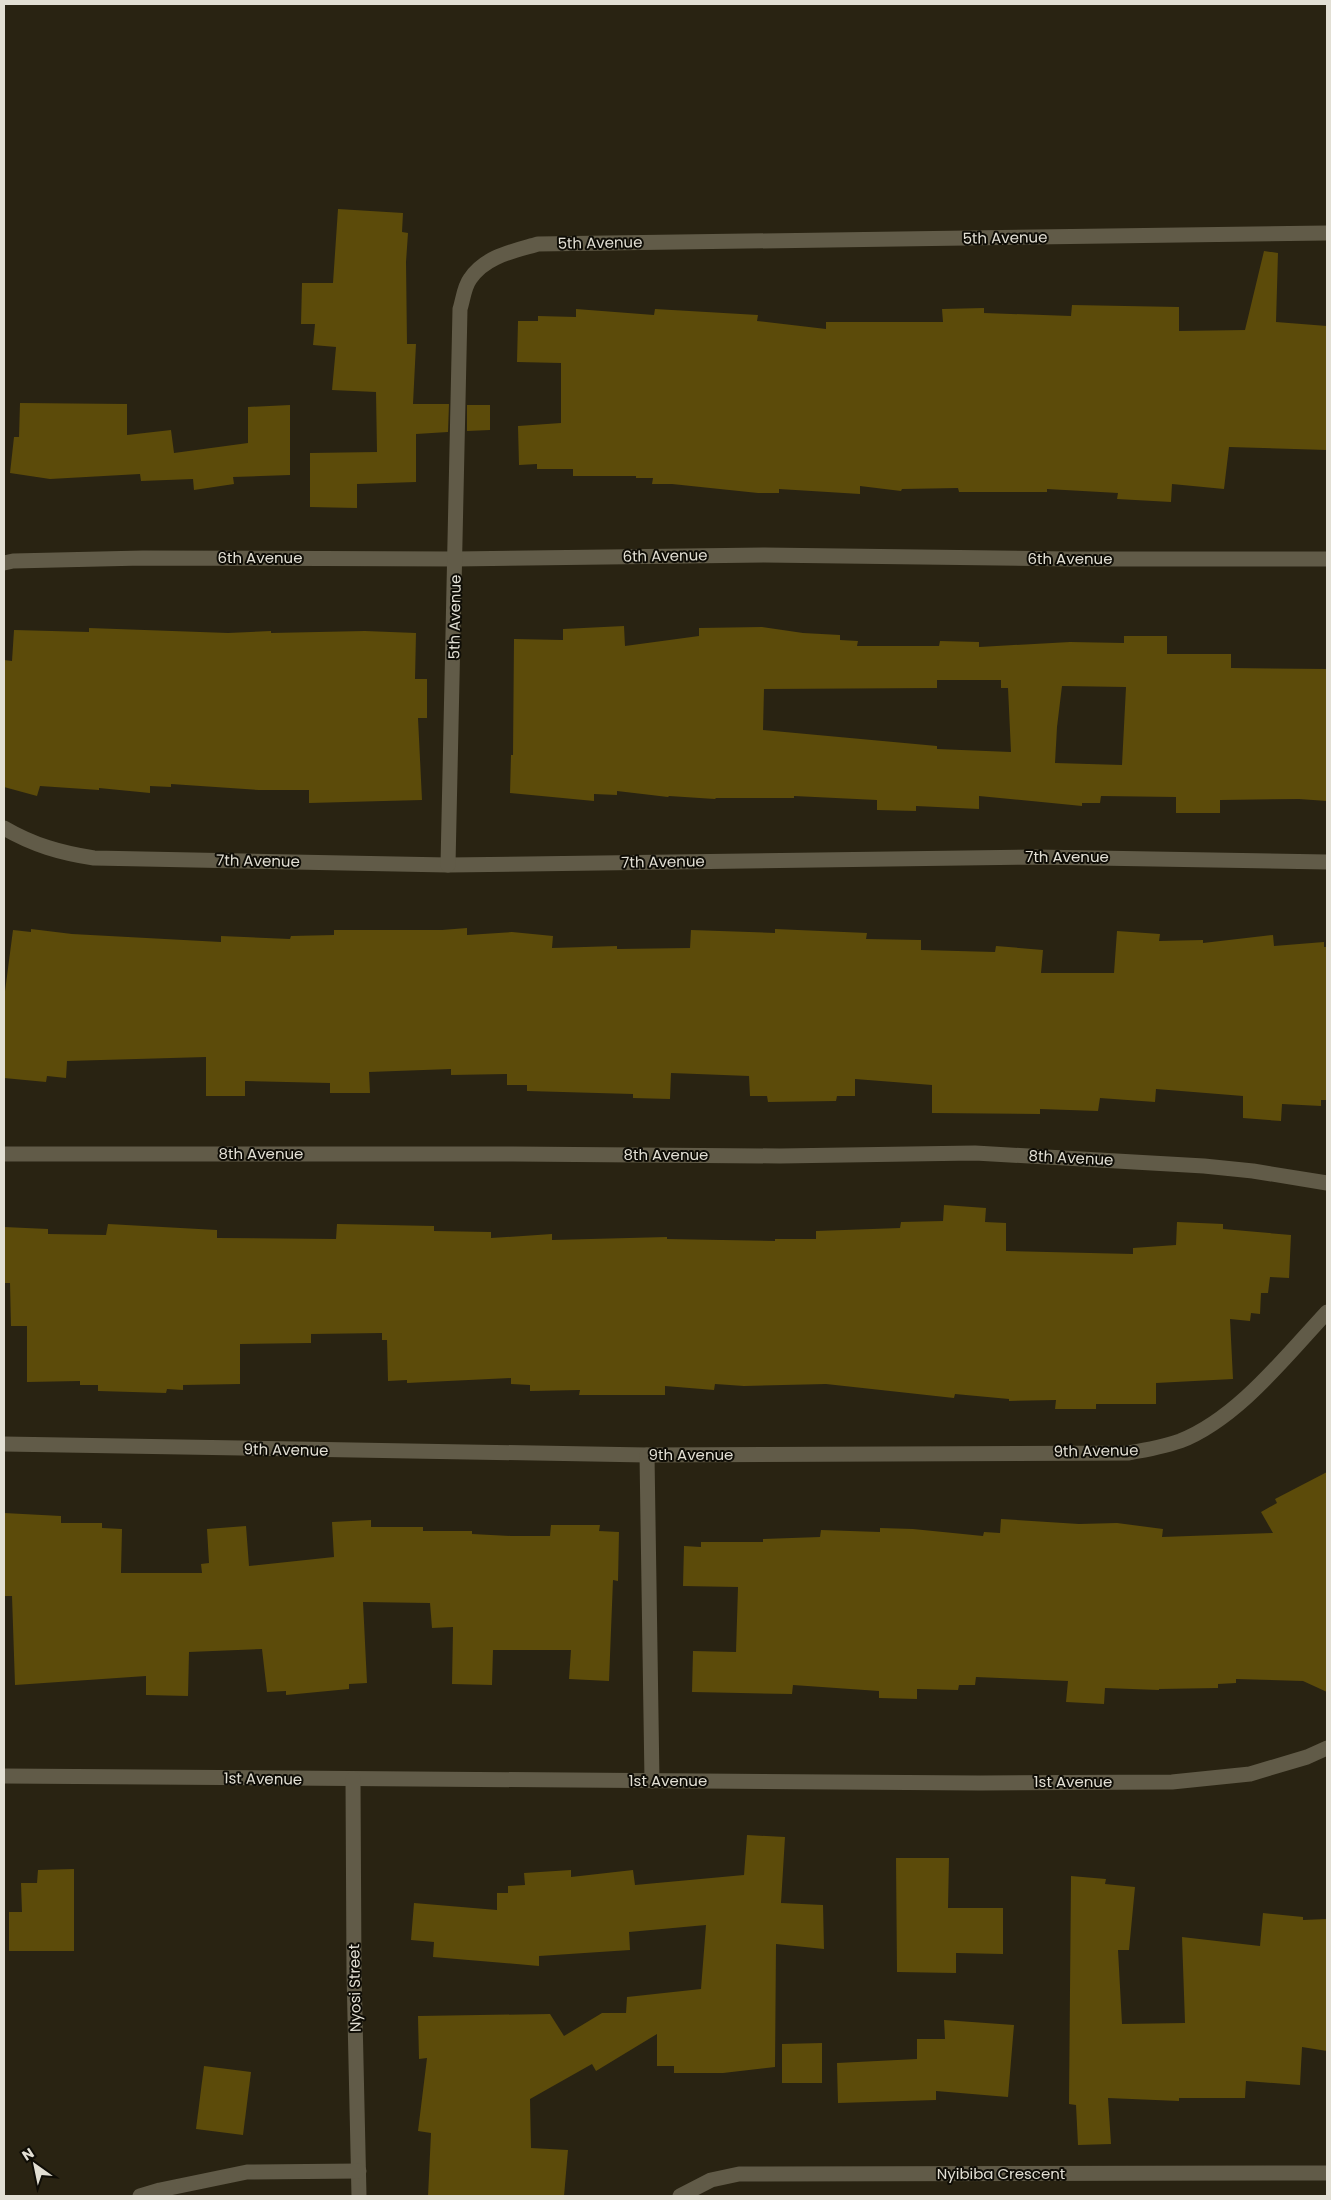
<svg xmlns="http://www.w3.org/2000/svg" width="1331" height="2200" font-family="Poppins,sans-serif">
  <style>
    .building { fill: #5c4b0a; fill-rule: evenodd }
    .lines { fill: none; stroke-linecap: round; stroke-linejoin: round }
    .minor { stroke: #615b48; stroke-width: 15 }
    .labels { text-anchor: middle; stroke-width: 4; stroke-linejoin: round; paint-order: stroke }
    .street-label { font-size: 15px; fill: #e2dfd4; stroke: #0f0d06 }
  </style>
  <rect width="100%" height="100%" fill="#292312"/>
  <g class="building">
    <polygon points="338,209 403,213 402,232 408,233 406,262 407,344 416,344 413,404 449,404 448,432 416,434 416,482 357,484 357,508 310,507 310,453 377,452 376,392 332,390 336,347 313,345 315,324 301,324 302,283 333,283"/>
    <polygon points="1264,251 1278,253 1276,322 1327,326 1327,450 1229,447 1224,489 1172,484 1171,502 1117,499 1118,493 1047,489 1047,492 959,492 958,488 902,489 901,491 860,486 860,494 779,489 779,493 758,493 672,484 652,484 653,478 636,478 636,476 573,476 573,469 537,469 537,464 519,465 518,426 561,423 561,363 517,362 518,321 538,321 538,316 576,317 576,309 654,315 655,309 758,315 757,321 826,329 826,322 943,322 942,309 984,308 984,313 1071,316 1072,305 1179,307 1179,331 1245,330"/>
    <polygon points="20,403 127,404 127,435 171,430 174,453 248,443 248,407 290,405 290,475 233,477 234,484 194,490 193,479 141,481 140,474 50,479 10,473 14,437 19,437"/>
    <polygon points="467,405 490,405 490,430 467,431"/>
    <path d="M624 626 625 646 699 636V628L762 627 803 633 840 635V640L858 641 857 646H939L940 641 979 642V647L1070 642 1124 643V636H1167V654H1231V668L1327 669V801L1299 799 1220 800V813H1176V797L1101 796 1100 803H1082V806L979 796V809L916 806V811L877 810V800L794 796V798H716L715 799 669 796 668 797 617 791V795L594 794V801L510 793 511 755H513L514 639 563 640V629ZM937 680H1001V688H1008L1011 752 937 749V746L763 730 764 689 937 688ZM1062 686 1126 687 1122 765 1055 763 1057 727Z"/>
    <polygon points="89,628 228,633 271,631 271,633 365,631 416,633 415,679 427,679 427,718 418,718 422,800 309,803 309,790 259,790 171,784 171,787 150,786 150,793 99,788 99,790 40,786 37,796 4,787 4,660 12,661 14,630 89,632"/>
    <polygon points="467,928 467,935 512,932 553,936 552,948 617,946 617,949 690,948 691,930 775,933 775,929 867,933 866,939 921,940 921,950 995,952 996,946 1043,950 1041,973 1114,973 1117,931 1160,934 1159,941 1203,940 1203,943 1273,935 1274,946 1324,942 1324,947 1327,947 1327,1100 1321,1100 1321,1106 1282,1104 1281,1121 1243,1118 1243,1096 1156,1089 1155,1102 1100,1098 1098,1111 1040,1109 1040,1114 932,1113 932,1085 855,1079 855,1096 837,1096 836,1101 768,1102 767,1096 750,1096 749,1076 671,1073 670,1099 633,1098 633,1094 527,1091 527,1085 507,1085 507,1074 451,1075 451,1069 369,1072 370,1093 330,1093 330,1083 245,1081 245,1096 206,1096 206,1057 67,1061 66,1078 47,1076 46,1082 4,1078 4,999 13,930 31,932 31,929 72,934 221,942 221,936 290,939 291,936 334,935 334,930 442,930"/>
    <polygon points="944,1205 986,1208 985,1222 1006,1223 1006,1251 1133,1254 1133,1248 1176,1245 1177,1222 1223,1224 1223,1229 1291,1235 1289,1278 1270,1277 1268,1293 1261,1293 1260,1314 1251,1313 1250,1321 1230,1319 1233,1379 1156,1383 1156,1404 1096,1404 1096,1409 1055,1409 1056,1400 1009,1401 1009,1399 955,1394 954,1398 826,1384 744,1386 715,1384 714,1390 665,1386 665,1395 579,1395 580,1390 530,1391 530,1385 511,1384 511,1378 407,1383 407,1380 388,1381 387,1340 382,1340 382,1333 311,1334 311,1343 240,1344 240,1384 183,1385 183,1390 167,1389 166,1393 98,1391 98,1385 80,1385 80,1381 27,1382 27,1326 11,1326 10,1283 4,1283 4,1227 48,1229 48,1234 106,1235 108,1224 217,1230 217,1238 336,1239 337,1224 434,1226 434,1231 491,1232 491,1238 552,1234 552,1240 667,1237 667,1239 775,1241 775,1239 816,1239 816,1231 900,1228 901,1222 943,1221"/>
    <polygon points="1327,1472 1327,1692 1303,1681 1236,1679 1236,1683 1218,1684 1218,1688 1159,1689 1159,1690 1105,1688 1104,1704 1066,1702 1068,1681 976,1677 975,1685 959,1685 958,1690 917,1689 917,1699 879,1698 879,1691 793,1685 792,1694 692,1692 693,1651 736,1652 738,1587 683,1586 684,1546 701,1547 701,1542 763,1542 763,1539 820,1537 821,1530 880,1532 880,1528 913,1529 983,1536 984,1532 1000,1533 1001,1519 1079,1524 1117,1523 1163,1529 1162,1537 1273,1533 1261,1512 1277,1503 1275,1499"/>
    <polygon points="4,1513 61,1516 61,1523 102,1523 102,1528 122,1529 121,1573 202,1573 201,1564 209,1563 207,1529 246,1526 249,1566 334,1557 332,1522 371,1520 371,1527 423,1527 423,1531 472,1531 472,1534 511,1536 550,1536 551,1525 600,1525 599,1531 619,1532 618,1581 613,1580 609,1681 569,1679 571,1650 493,1650 492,1685 452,1684 453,1627 432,1628 430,1603 363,1602 367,1683 349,1684 349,1689 286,1695 286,1691 267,1692 262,1649 189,1652 188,1696 146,1695 146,1676 15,1685 12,1596 4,1596"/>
    <polygon points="747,1835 785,1837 781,1903 823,1905 824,1949 776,1944 775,2067 723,2073 674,2073 674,2066 657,2066 657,2034 596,2071 592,2064 530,2099 531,2148 568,2150 564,2196 428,2196 431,2133 418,2131 427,2058 419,2059 418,2016 550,2014 564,2036 602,2013 626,2013 627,1997 701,1989 706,1925 629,1932 630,1950 539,1956 539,1966 433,1957 434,1942 411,1940 414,1903 497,1910 497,1893 508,1893 508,1886 525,1885 524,1873 571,1870 571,1877 633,1870 635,1885 744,1875"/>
    <polygon points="896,1858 949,1858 948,1908 1003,1908 1003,1954 956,1953 956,1973 897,1972"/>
    <polygon points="74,1869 74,1951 9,1951 9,1912 22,1912 21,1883 37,1883 38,1870"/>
    <polygon points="1071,1876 1106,1879 1105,1884 1135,1887 1129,1950 1118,1950 1122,2024 1185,2023 1182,1937 1260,1946 1263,1913 1303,1917 1303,1920 1327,1919 1327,2051 1302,2047 1300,2085 1246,2081 1245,2098 1179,2098 1179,2101 1108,2098 1111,2144 1078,2145 1076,2105 1069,2104"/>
    <polygon points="944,2020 1014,2025 1008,2097 936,2091 936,2100 838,2103 837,2063 917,2059 917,2039 945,2039"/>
    <polygon points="822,2043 822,2083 782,2083 782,2044"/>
    <polygon points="204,2066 251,2072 243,2135 196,2129"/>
  </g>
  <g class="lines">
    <g class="minor">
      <polyline points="4,563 13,561 143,558 456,559 764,555 1069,559 1327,559"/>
      <path d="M4 828C33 845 61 853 94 858L448 865 1035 857 1327 862"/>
      <path d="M448 865 460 309C463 300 464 287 470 279 485 256 514 251 538 244L1327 233"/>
      <polyline points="4,1154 513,1154 780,1156 975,1153 1204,1166 1253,1171 1327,1183"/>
      <path d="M4 1444 647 1455 1128 1453C1146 1450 1163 1447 1180 1441 1237 1419 1286 1356 1327 1312"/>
      <polyline points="647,1455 652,1781"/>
      <polyline points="4,1776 980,1783 1172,1782 1250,1774 1307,1757 1327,1748"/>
      <polyline points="353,1779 354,1972 359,2196"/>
      <polyline points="140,2196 160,2190 247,2172 359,2171"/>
      <polyline points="680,2196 711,2180 739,2174 1327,2173"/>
    </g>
  </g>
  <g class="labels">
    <g class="street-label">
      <text transform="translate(1005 238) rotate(-1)" y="5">5th Avenue</text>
      <text transform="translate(600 243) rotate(-1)" y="5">5th Avenue</text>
      <text transform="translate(665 556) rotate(-1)" y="5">6th Avenue</text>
      <text x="260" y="563">6th Avenue</text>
      <text x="1070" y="564">6th Avenue</text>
      <text transform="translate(455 617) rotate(-89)" y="5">5th Avenue</text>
      <text x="1067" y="862">7th Avenue</text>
      <text transform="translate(258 861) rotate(1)" y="5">7th Avenue</text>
      <text transform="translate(663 862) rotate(-1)" y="5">7th Avenue</text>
      <text x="261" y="1159">8th Avenue</text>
      <text x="666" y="1160">8th Avenue</text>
      <text transform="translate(1071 1158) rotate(3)" y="5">8th Avenue</text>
      <text transform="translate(286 1450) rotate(1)" y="5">9th Avenue</text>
      <text transform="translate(1096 1451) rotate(-1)" y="5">9th Avenue</text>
      <text x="691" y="1460">9th Avenue</text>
      <text transform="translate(263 1779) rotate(1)" y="5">1st Avenue</text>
      <text x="668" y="1786">1st Avenue</text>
      <text x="1073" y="1787">1st Avenue</text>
      <text transform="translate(355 1988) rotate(-91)" y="5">Nyosi Street</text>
      <text x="1001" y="2179">Nyibiba Crescent</text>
    </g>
  </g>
  <rect width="1331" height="2200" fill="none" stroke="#e2dfd4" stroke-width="10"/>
  <g transform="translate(35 2165) rotate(327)" stroke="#0f0d06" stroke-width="4" paint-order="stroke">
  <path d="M0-4L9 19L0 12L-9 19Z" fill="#e2dfd4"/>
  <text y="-8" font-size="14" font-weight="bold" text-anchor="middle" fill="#e2dfd4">N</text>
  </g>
</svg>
